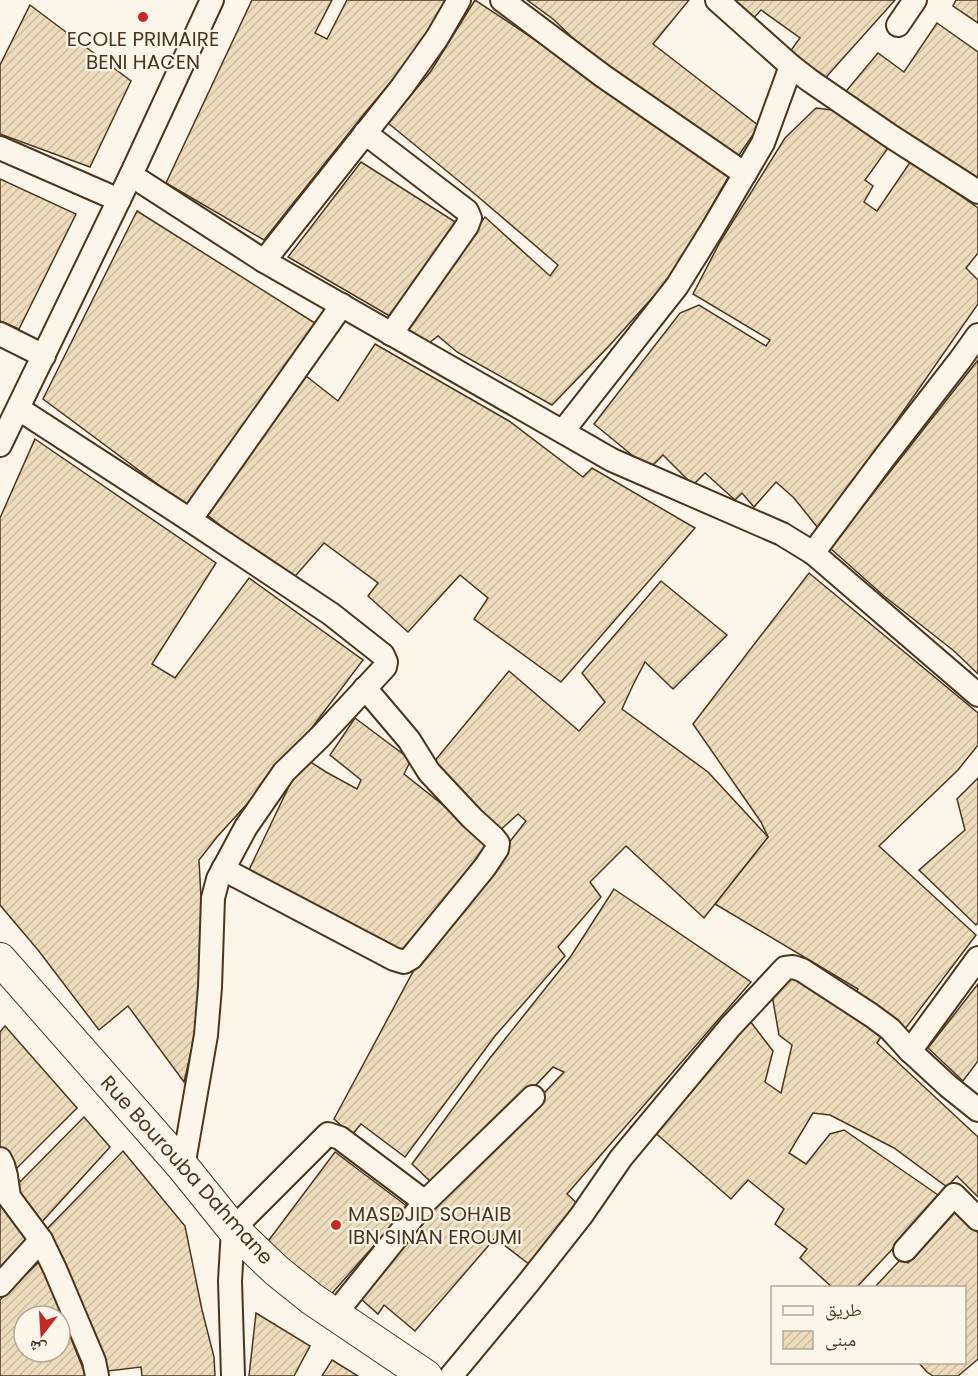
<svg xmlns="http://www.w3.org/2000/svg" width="978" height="1376" font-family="Poppins,'Noto Naskh Arabic',sans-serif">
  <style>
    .building { fill: url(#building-hatch); stroke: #4a3520; stroke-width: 1.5; fill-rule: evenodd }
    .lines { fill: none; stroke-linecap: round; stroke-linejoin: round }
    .street-casing { stroke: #4a3520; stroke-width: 26 }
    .secondary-casing { stroke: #4a3520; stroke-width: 34 }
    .street { stroke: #fbf6e9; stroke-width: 22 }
    .secondary { stroke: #fbf6e9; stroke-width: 32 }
    .poi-dot { fill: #c62828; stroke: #fbf6e9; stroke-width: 2 }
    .labels { text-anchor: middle; stroke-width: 4.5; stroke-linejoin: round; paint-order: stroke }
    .poi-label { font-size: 20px; fill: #4a3520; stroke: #fbf6e9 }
    .street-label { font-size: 20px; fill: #4a3520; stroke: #fbf6e9 }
  </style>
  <defs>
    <pattern id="building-hatch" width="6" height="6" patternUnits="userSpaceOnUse" patternTransform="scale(1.5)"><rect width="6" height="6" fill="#ecdcbc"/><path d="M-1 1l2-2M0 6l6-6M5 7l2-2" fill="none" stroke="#ccbda1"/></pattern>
  </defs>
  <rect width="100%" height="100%" fill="#fbf6e9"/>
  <g class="building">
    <polygon points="252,0 332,0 315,33 327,39 347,0 445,0 431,34 364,114 264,240 166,183"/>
    <polygon points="475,0 573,65 632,110 662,122 730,174 682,258 660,289 610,345 552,405 457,352 438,336 429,343 403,326 485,217 550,276 558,265 476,195 388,123 431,71"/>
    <polygon points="527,0 689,0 653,44 759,126 737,158 598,62 553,19"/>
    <polygon points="727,0 895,0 820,84 787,56 800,38 761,10 750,22"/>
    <polygon points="956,0 978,0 978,23 953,6"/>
    <polygon points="30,5 131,81 90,167 0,134 0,65"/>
    <polygon points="937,23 978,52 978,182 842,96 878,53 904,72"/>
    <polygon points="816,108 832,110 888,148 865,180 873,186 864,202 877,211 911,161 978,208 978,253 966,268 978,280 978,304 893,426 818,528 794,498 776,482 754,507 742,493 735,500 705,473 693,485 663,455 649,469 594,424 680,313 699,305 766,346 770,340 693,294 720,242 785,138"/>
    <polygon points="361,162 460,225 393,318 288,257"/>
    <polygon points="0,179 76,214 19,329 0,321"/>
    <polygon points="137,211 318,325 187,506 43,399"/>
    <polygon points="375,344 509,421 583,477 592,468 695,528 561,682 474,619 488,598 460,575 408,632 368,596 378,583 324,543 291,581 206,514 306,376 338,401"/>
    <polygon points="978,360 978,674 954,651 884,596 830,548"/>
    <polygon points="35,439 216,563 152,664 175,678 249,578 363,660 289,758 217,837 199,860 202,917 200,1013 184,1082 128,1006 99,1030 38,950 0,905 0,518"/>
    <polygon points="809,573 978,713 978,745 958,770 879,846 976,935 905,1029 853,998 858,989 715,904 768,837 761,822 693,724"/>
    <polygon points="661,581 727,635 673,689 645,662 633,685 622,709 708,772 768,837 704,918 626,846 590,882 601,897 558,947 565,956 495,1036 405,1157 361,1124 352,1135 334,1119 423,953 526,821 518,814 496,834 433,763 509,671 579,731 605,702 582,673"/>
    <polygon points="355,718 411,760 404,774 491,843 403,960 247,874 303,757 326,772 357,789 361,780 330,755"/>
    <polygon points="978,778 978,923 976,925 919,870 965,830 957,799"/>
    <polygon points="614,889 751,982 567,1194 580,1206 534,1268 495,1238 415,1331 384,1305 378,1314 361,1299 426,1217 564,1072 553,1067 458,1168 431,1182 412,1164 490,1058 571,956"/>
    <polygon points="788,975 885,1031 877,1043 978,1137 978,1197 957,1176 947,1187 894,1148 830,1115 813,1113 789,1153 806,1164 830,1134 844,1130 941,1197 856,1288 833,1288 800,1258 807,1249 775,1224 784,1209 748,1180 731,1199 652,1130 750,1021 773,1051 765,1082 781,1093 792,1045 779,1035 772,995"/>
    <polygon points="978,984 978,1061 963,1081 928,1048"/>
    <polygon points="5,1026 77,1108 16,1169 0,1150 0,1032"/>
    <polygon points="84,1117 110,1147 39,1225 10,1192"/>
    <polygon points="123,1151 185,1226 202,1310 214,1357 215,1376 142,1376 141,1367 108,1371 90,1337 46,1230"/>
    <polygon points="335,1152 408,1207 327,1299 266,1244"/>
    <polygon points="0,1189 34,1235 0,1273"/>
    <polygon points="953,1211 978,1233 978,1359 958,1376 933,1376 927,1372 918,1362 964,1362 964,1288 874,1288 902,1258 908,1263"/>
    <path d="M40 1261 86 1376H0V1300ZM24 1316H60V1352H24Z"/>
    <polygon points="256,1313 310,1346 294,1376 249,1376"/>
    <polygon points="332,1360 358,1376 322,1376"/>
  </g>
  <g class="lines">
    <g class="street-casing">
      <g id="street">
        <polyline points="502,0 603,76 745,174"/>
        <polyline points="898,25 915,0"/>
        <polyline points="791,66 809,80 892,137 978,192"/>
        <polyline points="365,133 467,211 470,218 467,226 391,334"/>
        <polyline points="0,148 119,200"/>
        <polyline points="131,175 264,261 612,460 782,534 813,553 978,695"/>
        <polyline points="264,261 402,87 437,38 459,0"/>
        <polyline points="0,334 44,356"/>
        <polyline points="19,409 190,520 331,614 383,655 386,662 385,667 320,737 284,772 246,827 218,879 213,898 210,987 206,1035 183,1167"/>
        <polyline points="563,431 677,286 713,228 763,143 791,66 717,0"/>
        <polyline points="0,445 131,175 212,0"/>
        <polyline points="190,520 342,305"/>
        <polyline points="813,553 884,458 960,360 978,335"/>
        <polyline points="223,869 394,959 404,962 411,958 485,867 497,849 498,843 494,838 472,818 429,772 409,740 365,688"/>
        <polyline points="910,1051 978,958"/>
        <polyline points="0,1159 3,1165 6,1176 9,1197 41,1240 55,1269 94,1361 97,1376"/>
        <polyline points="905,1250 954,1195 978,1219"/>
        <polyline points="0,1285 41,1240"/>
        <polyline points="335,1314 425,1202 533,1097"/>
        <polyline points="233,1376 230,1281 233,1229 328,1134 340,1138 425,1202"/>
        <polyline points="451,1376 529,1282 581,1216 621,1158 730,1027 785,968 793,967 802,970 871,1015 890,1029 910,1051 948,1086 978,1110"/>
      </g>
    </g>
    <g class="secondary-casing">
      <polyline id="secondary" points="0,959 183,1167 233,1229 277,1271 312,1299 426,1376"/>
    </g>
    <use href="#street" class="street"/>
    <use href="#secondary" class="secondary"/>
  </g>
  <g class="poi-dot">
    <circle cx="143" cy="17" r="6"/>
    <circle cx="336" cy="1225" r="6"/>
  </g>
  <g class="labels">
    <g class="poi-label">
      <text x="143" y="46">ECOLE PRIMAIRE<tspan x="143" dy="23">BENI HACEN</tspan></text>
      <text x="348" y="1221" text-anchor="start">MASDJID SOHAIB<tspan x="348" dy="23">IBN SINAN EROUMI</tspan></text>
    </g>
    <g class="street-label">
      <text transform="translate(187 1170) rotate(48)" y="7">Rue Bourouba Dahmane</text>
    </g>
  </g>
  <rect x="771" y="1286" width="195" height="78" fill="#fbf6e9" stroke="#b4a999" stroke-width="1.5"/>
  <rect x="783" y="1306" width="30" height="9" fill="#fbf6e9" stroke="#b4a999" stroke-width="1.5"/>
  <text x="825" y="1316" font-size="18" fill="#4a3520">طريق</text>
  <rect x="783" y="1331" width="30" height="18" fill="url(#building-hatch)" stroke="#b4a999" stroke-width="1.5"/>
  <text x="825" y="1346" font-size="18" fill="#4a3520">مبنى</text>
  <g transform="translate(42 1334) rotate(197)"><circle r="28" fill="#fbf6e9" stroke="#b4a999" stroke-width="1.5"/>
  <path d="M0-4.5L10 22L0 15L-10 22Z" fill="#c62828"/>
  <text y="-9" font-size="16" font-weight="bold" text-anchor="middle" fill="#4a3520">ش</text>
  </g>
</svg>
